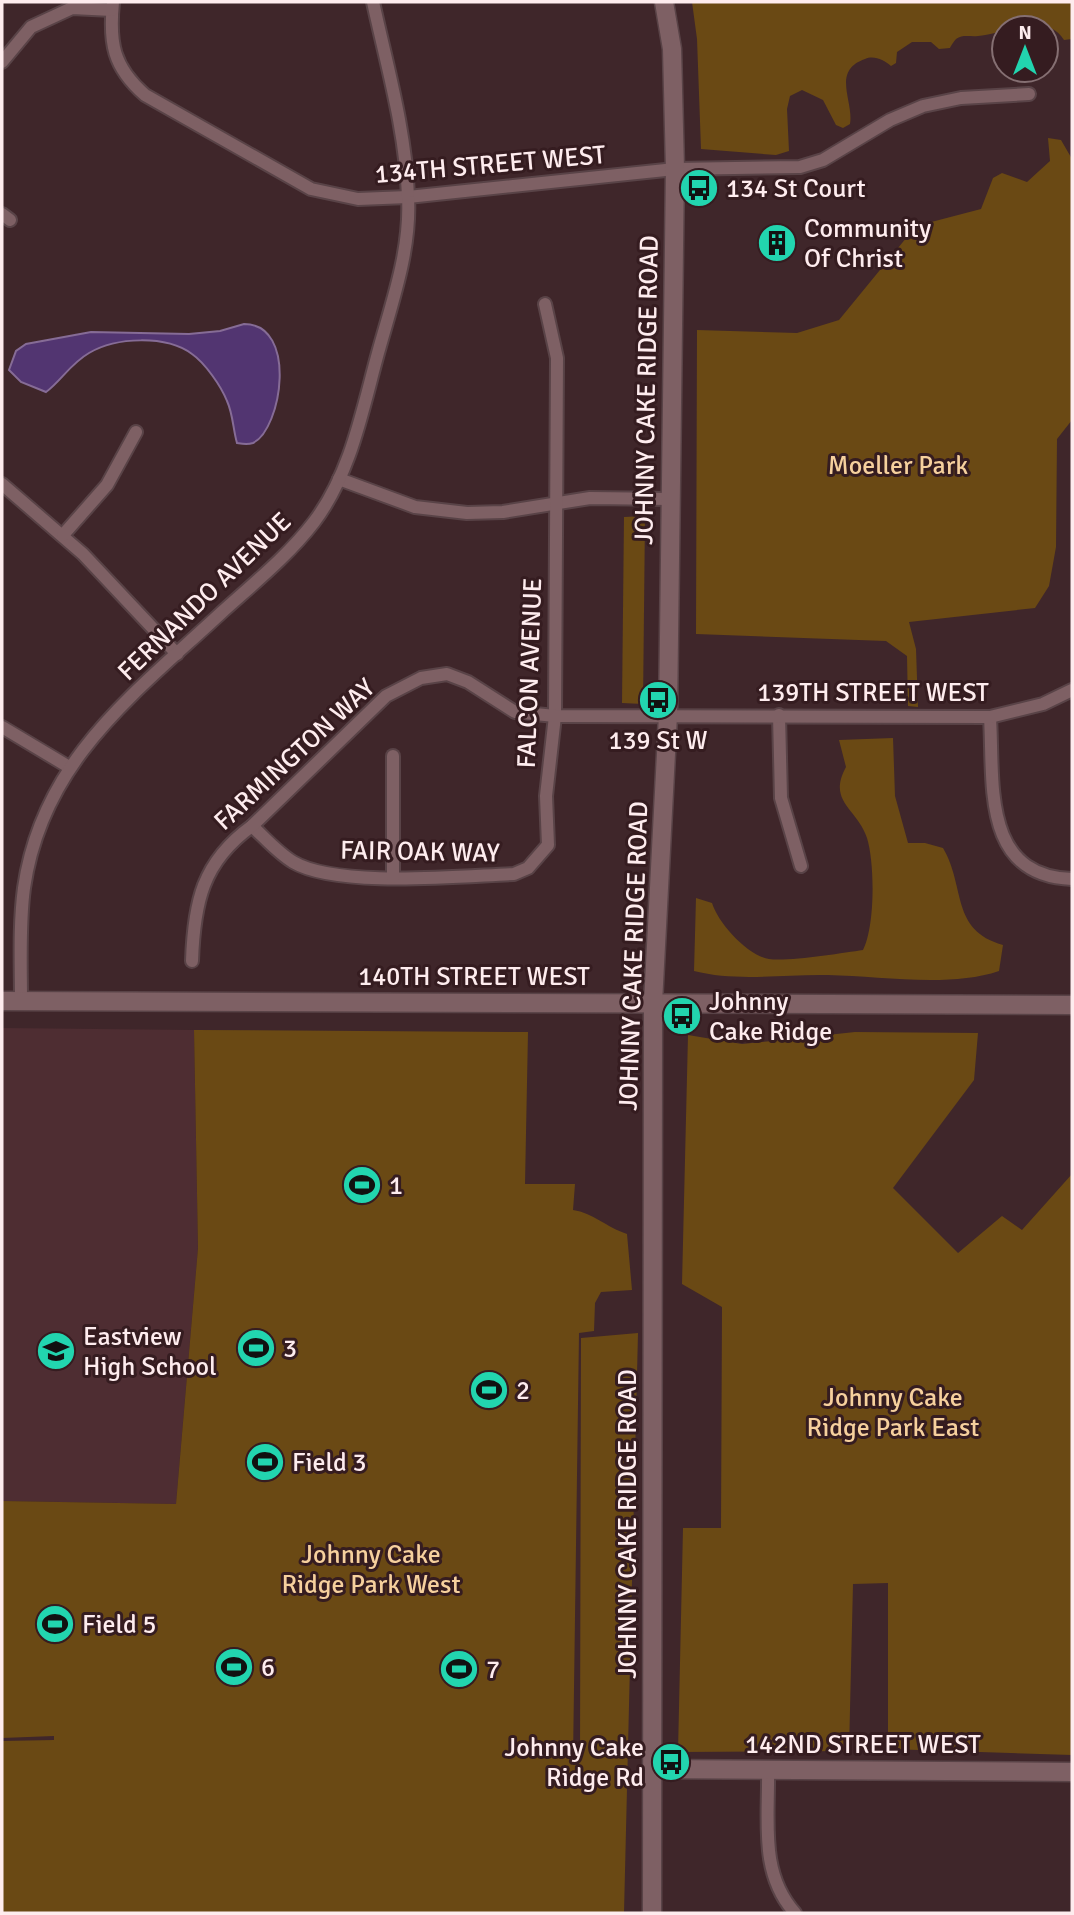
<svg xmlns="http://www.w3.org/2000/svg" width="1074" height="1915" font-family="Signika,sans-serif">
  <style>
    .built { fill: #4e2d32 }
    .green { fill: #6a4914 }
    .water { fill: #523571; stroke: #866c96; stroke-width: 2 }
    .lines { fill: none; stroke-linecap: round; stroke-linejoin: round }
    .street-casing { stroke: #594347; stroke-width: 16 }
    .secondary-casing { stroke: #594347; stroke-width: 21 }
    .street { stroke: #7e6064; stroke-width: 12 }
    .secondary { stroke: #7e6064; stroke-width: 18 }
    .labels { text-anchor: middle; stroke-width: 6; stroke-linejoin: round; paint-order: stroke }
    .street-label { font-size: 26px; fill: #feecee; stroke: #351c20 }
    .poi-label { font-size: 26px; fill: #feecee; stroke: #351c20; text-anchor: start }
    .park-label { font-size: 26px; fill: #f6d09d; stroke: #351c20 }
  </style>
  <rect width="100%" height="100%" fill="#3f262a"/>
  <polygon class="built" points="2,1028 194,1030 198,1248 176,1504 2,1501"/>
  <g class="green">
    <path d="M692 2H1072V39L1064 40C1046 10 1002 35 978 36 970 37 963 34 956 39 954 41 951 46 950 48L939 49 931 42H912L897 52 896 63 891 66C884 60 874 55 865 59 831 71 854 101 850 124L843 128 836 125 823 100 802 90 790 96 787 109 789 151 776 155 701 149 697 39Z"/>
    <polygon points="1048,138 1061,140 1072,159 1072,420 1057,439 1056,547 1049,586 1035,608 909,622 916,649 918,707 908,706 907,656 886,641 696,634 697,330 797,333 839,320 916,226 981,209 993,178 1002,173 1027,182 1050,161"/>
    <polygon points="645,516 643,704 622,703 624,517"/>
    <path d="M893 738 895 796 908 843H925L943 848C966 887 950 930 1003 945L999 971C949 988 880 976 828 975 783 974 737 982 694 971L696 898 712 903C718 923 748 956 769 959 786 962 843 953 863 950 875 927 875 864 867 838 857 808 827 802 846 767L839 740Z"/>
    <path d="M194 1030 528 1032 525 1184H575L573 1210C593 1213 606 1227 627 1234L632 1290 601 1292 595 1303 594 1331 579 1333 573 1759H580L581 1338 638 1333 624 1913H2V1741L54 1740V1736L2 1738V1501L176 1504 198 1248Z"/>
    <polygon points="855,1032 978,1033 974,1080 893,1188 958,1253 1002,1216 1022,1230 1072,1174 1072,1755 888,1749 888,1583 853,1584 849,1751 678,1752 683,1528 721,1528 722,1307 682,1284 688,1035 742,1044"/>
  </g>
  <path class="water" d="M244 324C298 324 282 429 253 443 247 445 243 444 237 443 233 429 233 414 227 401 221 386 205 363 192 354 166 335 116 337 89 353 70 364 61 381 46 392L21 382 9 370 16 351 26 344 91 332 189 334 220 331Z"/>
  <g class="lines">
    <g class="street-casing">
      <g id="street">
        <path d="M113 2C109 43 113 67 145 95L311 189 358 199 408 197 675 169 800 167 823 160 890 120 923 106 961 98 1029 94"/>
        <polyline points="2,62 31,27 72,8 112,10"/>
        <polyline points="2,214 10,220"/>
        <polyline points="339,479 415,507 467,513 503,512 590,498 671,499"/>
        <polyline points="2,484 83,554 177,654"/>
        <polyline points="63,535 107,485 136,432"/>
        <polyline points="779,715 781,798 801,866"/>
        <path d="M990 717C994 783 981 876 1072 879"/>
        <polyline points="2,727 69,767"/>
        <path d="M252 826C265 838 278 853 293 862 337 888 460 876 514 874L528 868 548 845 546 796 555 716 557 358 545 304"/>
        <polyline points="393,877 393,756"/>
        <path d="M192 961C194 903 202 862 252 826L386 696 421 678 447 674 468 682 515 712 555 716 990 717 1043 704 1072 690"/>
        <path d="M21 1001C21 964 19 925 24 888 42 761 134 694 221 613 253 584 288 556 314 522 351 473 362 411 378 353 392 302 411 250 408 197 406 132 387 66 373 2"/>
        <path d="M768 1770C769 1820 759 1873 795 1913"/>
      </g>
    </g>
    <g class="secondary-casing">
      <g id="secondary">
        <polyline points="2,1001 1072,1005"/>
        <polyline points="653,1769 1072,1772"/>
        <polyline points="652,1913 653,1003 668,715 675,169 672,49 664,2"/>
      </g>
    </g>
    <use href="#street" class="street"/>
    <use href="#secondary" class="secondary"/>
  </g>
  <defs>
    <g id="bus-disc" transform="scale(2.0125)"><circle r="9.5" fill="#22d5af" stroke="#351c20"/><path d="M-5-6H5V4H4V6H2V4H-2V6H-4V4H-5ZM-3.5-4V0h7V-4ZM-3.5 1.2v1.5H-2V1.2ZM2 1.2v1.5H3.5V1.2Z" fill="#111"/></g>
    <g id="building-disc" transform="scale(2.0125)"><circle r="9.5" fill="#22d5af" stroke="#351c20"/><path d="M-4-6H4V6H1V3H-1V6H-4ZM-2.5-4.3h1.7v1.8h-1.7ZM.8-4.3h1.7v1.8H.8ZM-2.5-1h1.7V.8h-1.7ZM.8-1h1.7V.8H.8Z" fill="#111"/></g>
    <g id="stadium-disc" transform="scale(2.0125)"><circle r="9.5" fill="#22d5af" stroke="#351c20"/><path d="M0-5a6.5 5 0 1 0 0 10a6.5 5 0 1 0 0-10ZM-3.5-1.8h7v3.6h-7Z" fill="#111"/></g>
    <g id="school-disc" transform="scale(2.0125)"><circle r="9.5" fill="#22d5af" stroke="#351c20"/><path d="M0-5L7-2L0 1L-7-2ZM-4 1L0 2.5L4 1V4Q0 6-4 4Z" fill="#111"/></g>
  </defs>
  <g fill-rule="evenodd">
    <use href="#bus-disc" x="699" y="188"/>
    <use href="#building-disc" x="777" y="243"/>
    <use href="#bus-disc" x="658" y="700"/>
    <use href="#bus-disc" x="682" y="1016"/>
    <use href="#stadium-disc" x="362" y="1185"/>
    <use href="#stadium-disc" x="256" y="1348"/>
    <use href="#school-disc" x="56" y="1351"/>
    <use href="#stadium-disc" x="489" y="1390"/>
    <use href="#stadium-disc" x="265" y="1462"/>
    <use href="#stadium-disc" x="55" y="1624"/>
    <use href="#stadium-disc" x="234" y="1667"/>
    <use href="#stadium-disc" x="459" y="1669"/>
    <use href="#bus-disc" x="671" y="1762"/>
  </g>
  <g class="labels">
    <g class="street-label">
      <text transform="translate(490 164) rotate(-5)" y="9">134TH STREET WEST</text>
      <text transform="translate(646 390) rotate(-89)" y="9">JOHNNY CAKE RIDGE ROAD</text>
      <text transform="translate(204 596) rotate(-44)" y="9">FERNANDO AVENUE</text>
      <text transform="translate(529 673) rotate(-88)" y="9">FALCON AVENUE</text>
      <text x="873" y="701">139TH STREET WEST</text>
      <text transform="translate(294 754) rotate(-43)" y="9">FARMINGTON WAY</text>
      <text transform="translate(420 851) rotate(1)" y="9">FAIR OAK WAY</text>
      <text transform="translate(633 956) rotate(-88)" y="9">JOHNNY CAKE RIDGE ROAD</text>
      <text x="474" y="985">140TH STREET WEST</text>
      <text transform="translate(627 1524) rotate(-90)" y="9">JOHNNY CAKE RIDGE ROAD</text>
      <text x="863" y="1753">142ND STREET WEST</text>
    </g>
    <g class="poi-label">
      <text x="726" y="197">134 St Court</text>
      <text x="804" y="237">Community<tspan x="804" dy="30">Of Christ</tspan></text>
      <text x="658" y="749" text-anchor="middle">139 St W</text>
      <text x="709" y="1010">Johnny<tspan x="709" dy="30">Cake Ridge</tspan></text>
      <text x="389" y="1194">1</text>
      <text x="83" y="1345">Eastview<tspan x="83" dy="30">High School</tspan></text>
      <text x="283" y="1357">3</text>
      <text x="516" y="1399">2</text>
      <text x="292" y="1471">Field 3</text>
      <text x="82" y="1633">Field 5</text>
      <text x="261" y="1676">6</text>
      <text x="486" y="1678">7</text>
      <text x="644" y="1756" text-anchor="end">Johnny Cake<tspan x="644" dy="30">Ridge Rd</tspan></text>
    </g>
    <g class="park-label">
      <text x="898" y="474">Moeller Park</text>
      <text x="893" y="1406">Johnny Cake<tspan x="893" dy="30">Ridge Park East</tspan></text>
      <text x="371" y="1563">Johnny Cake<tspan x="371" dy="30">Ridge Park West</tspan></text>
    </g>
  </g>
  <rect width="1074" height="1915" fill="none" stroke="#feecee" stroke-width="7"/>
  <g transform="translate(1025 49)"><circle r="33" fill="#351c20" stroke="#856f72" stroke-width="2"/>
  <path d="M0-5L12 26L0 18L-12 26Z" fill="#22d5af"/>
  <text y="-10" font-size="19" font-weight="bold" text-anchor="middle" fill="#feecee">N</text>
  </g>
</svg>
